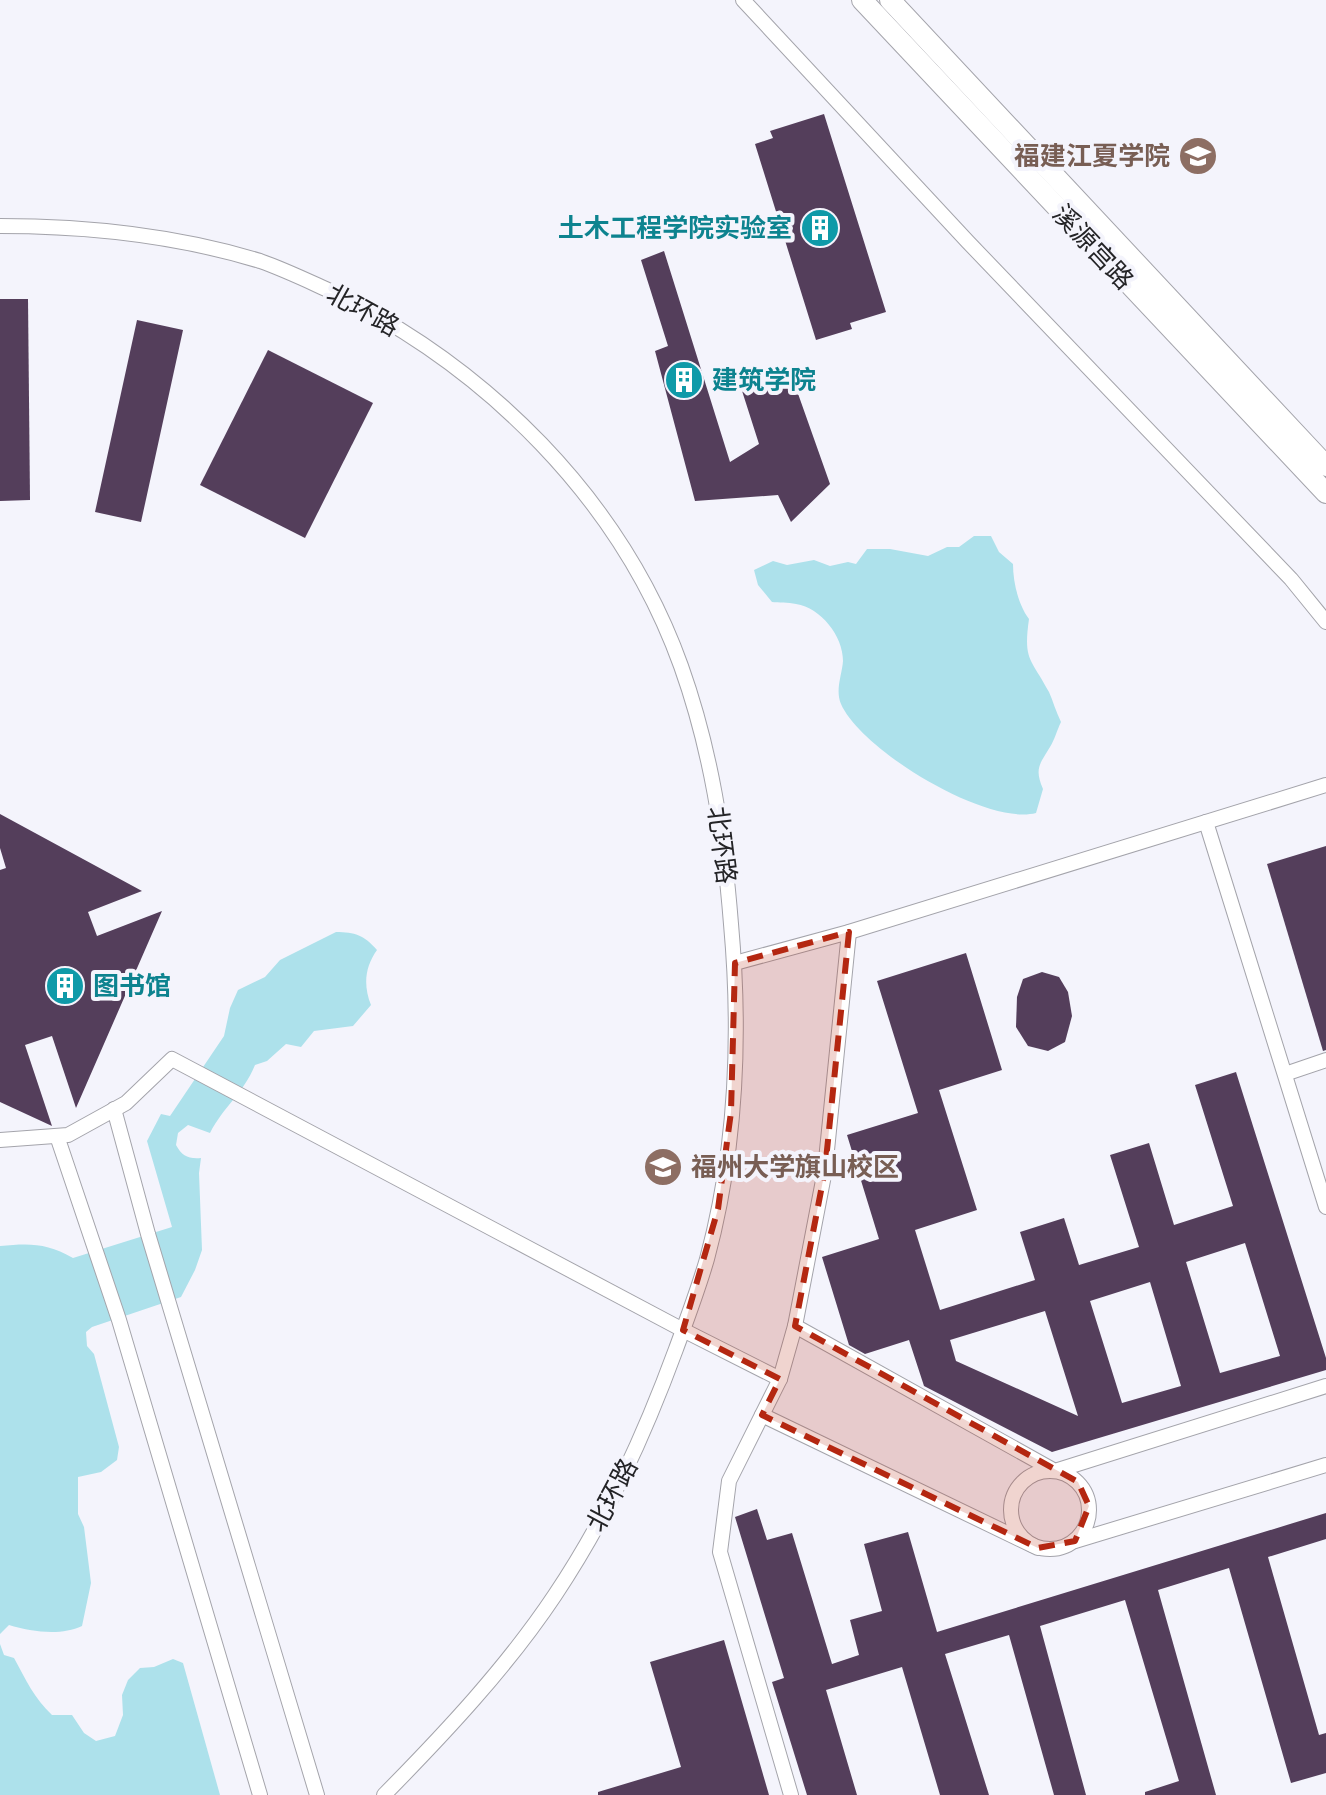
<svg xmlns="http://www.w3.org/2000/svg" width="1326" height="1795" font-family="Merriweather,'Noto Sans SC',serif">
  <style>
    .water { fill: #ade1eb }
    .building { fill: #543e5b; fill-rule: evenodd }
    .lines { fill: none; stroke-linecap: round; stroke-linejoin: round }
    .street-casing { stroke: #a4a4ab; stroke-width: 16 }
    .secondary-casing { stroke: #a4a4ab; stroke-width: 22 }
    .street { stroke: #fff; stroke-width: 14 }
    .secondary { stroke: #fff; stroke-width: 20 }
    .marked { fill: #b42711; fill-opacity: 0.2; stroke: #b42711; stroke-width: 6; stroke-dasharray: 16 10; stroke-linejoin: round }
    .labels { text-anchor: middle; stroke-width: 8; stroke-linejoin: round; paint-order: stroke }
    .education-label { font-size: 26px; font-weight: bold; fill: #785e54; stroke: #f4f4fc; text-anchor: end }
    .culture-label { font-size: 26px; font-weight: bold; fill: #0d838f; stroke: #f4f4fc; text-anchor: start }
    .street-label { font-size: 26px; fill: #242427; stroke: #f4f4fc }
  </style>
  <rect width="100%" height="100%" fill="#f4f4fc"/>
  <g class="water">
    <path d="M974 536H991L999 552 1013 564C1013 582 1018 604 1029 619 1023 661 1031 658 1049 692 1053 701 1056 712 1061 722 1057 730 1055 739 1050 747 1040 764 1034 768 1043 789L1036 813C986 826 861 750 841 704 835 690 842 675 843 661 843 636 821 608 796 604 788 602 779 603 772 602L758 585 754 570 773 561 787 565 814 560 830 566 848 562 856 564 867 549H890L928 556 947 547H959Z"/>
    <path d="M336 932C355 932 364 935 377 950 365 967 363 985 371 1005L353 1026 314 1031 301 1047 286 1044 267 1061 255 1065C243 1094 224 1106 210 1133L188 1125 178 1133 176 1145C182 1156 188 1159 201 1158L199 1173 202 1250 195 1270 181 1297 92 1327 86 1332 87 1346 94 1354 119 1447 117 1460 101 1472 78 1477V1514L84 1527 91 1583 82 1626C61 1636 32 1632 9 1625L0 1634V1246C30 1243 47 1243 73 1258L172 1227 147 1141 161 1114 170 1116 224 1036 230 1008 238 990 265 977 280 960Z"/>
    <path d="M0 1644 4 1655 14 1658C26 1680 34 1698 52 1715H72L84 1733 96 1741 115 1736 123 1715 122 1695 128 1680 140 1668 154 1667 173 1659 183 1663 220 1795H0Z"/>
  </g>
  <g class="building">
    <polygon points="824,114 886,312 850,323 852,329 816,340 755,144 773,138 770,131"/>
    <polygon points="664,251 730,462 759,444 736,372 796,388 830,484 791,522 778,495 695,501 655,351 668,346 641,260"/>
    <polygon points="0,299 28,299 30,500 0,501"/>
    <polygon points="137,320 183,330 141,522 95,512"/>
    <polygon points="268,350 373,403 305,538 200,485"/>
    <polygon points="0,814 142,891 88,912 97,936 162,911 76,1108 52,1036 25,1045 52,1126 0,1102 0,870 6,868 0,848"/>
    <polygon points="1326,846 1326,1050 1323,1051 1267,864"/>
    <path d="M966 953 1002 1070 939 1090 977 1210 915 1230 940 1310 1035 1280 1020 1232 1064 1218 1079 1265 1139 1247 1110 1155 1149 1143 1174 1225 1233 1206 1195 1085 1236 1072 1326 1358V1370L1052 1452 924 1386 909 1340 865 1354 849 1345 822 1257 879 1239 847 1135 918 1113 877 981ZM1245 1243 1280 1356 1220 1373 1186 1262ZM1150 1282 1181 1386 1122 1403 1090 1301ZM1045 1311 1078 1416 956 1361 950 1340Z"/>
    <polygon points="1042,972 1059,977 1068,992 1072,1016 1065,1042 1048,1051 1028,1046 1016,1027 1017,997 1023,979"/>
    <polygon points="757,1509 767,1540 792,1533 832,1664 859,1655 850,1620 882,1611 864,1544 908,1532 937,1632 1326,1513 1326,1539 1268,1557 1319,1735 1326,1733 1326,1773 1291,1783 1229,1568 1158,1590 1216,1795 1145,1795 1145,1792 1179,1781 1125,1600 1040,1626 1086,1795 1054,1795 1009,1635 945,1654 989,1795 940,1795 902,1667 826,1690 857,1795 807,1795 772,1682 784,1678 735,1517"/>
    <polygon points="724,1640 769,1795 598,1795 598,1792 681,1767 650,1662"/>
  </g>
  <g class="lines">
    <g class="street-casing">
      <g id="street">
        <polyline points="743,0 968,242 1291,579 1326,622"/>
        <path d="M0 226C89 226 175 235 260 261 283 269 306 280 328 290 486 366 621 499 681 666 711 750 724 835 731 924 741 1035 736 1151 707 1259 698 1290 687 1319 676 1349 644 1436 607 1517 555 1595 507 1667 445 1733 384 1795"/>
        <polyline points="1206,822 1326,1207"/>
        <polyline points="735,963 849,932 1326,785"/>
        <polyline points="1285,1074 1326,1060"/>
        <polyline points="114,1109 148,1234 317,1795"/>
        <polyline points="57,1136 119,1320 260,1795"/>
        <polyline points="0,1140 68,1135 126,1103 172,1059 683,1330 780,1379"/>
        <polyline points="795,1326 1055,1471 1326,1386"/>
        <polyline points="762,1415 1038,1548"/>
        <circle cx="1050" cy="1510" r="39"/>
        <polyline points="1075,1541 1326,1465"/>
        <polyline points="791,1795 720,1552 729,1481 780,1379 795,1326 825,1170 849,932"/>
      </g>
    </g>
    <g class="secondary-casing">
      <g id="secondary">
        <polyline points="862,0 1326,493"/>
        <polyline points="890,0 1326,466"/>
      </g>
    </g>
    <use href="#street" class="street"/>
    <use href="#secondary" class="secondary"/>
  </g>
  <path class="marked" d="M849 932 825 1170 795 1326 1078 1482 1089 1506 1075 1541 1038 1548 762 1415 780 1379 683 1330 718 1209 731 1112 735 963Z"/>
  <defs>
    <g id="university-disc" transform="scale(2)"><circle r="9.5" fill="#8d6e63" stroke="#f4f4fc"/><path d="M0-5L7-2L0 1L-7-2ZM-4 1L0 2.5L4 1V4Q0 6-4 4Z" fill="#fff"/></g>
    <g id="building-disc" transform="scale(2)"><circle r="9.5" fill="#0f9aa8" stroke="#f4f4fc"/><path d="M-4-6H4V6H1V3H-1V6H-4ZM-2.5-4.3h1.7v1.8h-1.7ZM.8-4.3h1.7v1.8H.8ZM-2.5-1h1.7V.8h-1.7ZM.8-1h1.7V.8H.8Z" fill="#fff"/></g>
  </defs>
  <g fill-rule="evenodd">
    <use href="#university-disc" x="1198" y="156"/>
    <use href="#building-disc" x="820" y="228"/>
    <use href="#building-disc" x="684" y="380"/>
    <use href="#building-disc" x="65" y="986"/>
    <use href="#university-disc" x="663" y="1167"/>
  </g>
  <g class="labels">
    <g class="education-label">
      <text x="1170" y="165">福建江夏学院</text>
      <text x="691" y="1176" text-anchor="start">福州大学旗山校区</text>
    </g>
    <g class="culture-label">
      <text x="792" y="237" text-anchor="end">土木工程学院实验室</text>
      <text x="712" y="389">建筑学院</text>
      <text x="93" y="995">图书馆</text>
    </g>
    <g class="street-label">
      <text transform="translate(1093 247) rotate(47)" y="9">溪源宫路</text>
      <text transform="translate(363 310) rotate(29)" y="9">北环路</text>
      <text transform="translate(722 845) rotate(83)" y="9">北环路</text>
      <text transform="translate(612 1495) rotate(-62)" y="9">北环路</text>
    </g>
  </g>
</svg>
